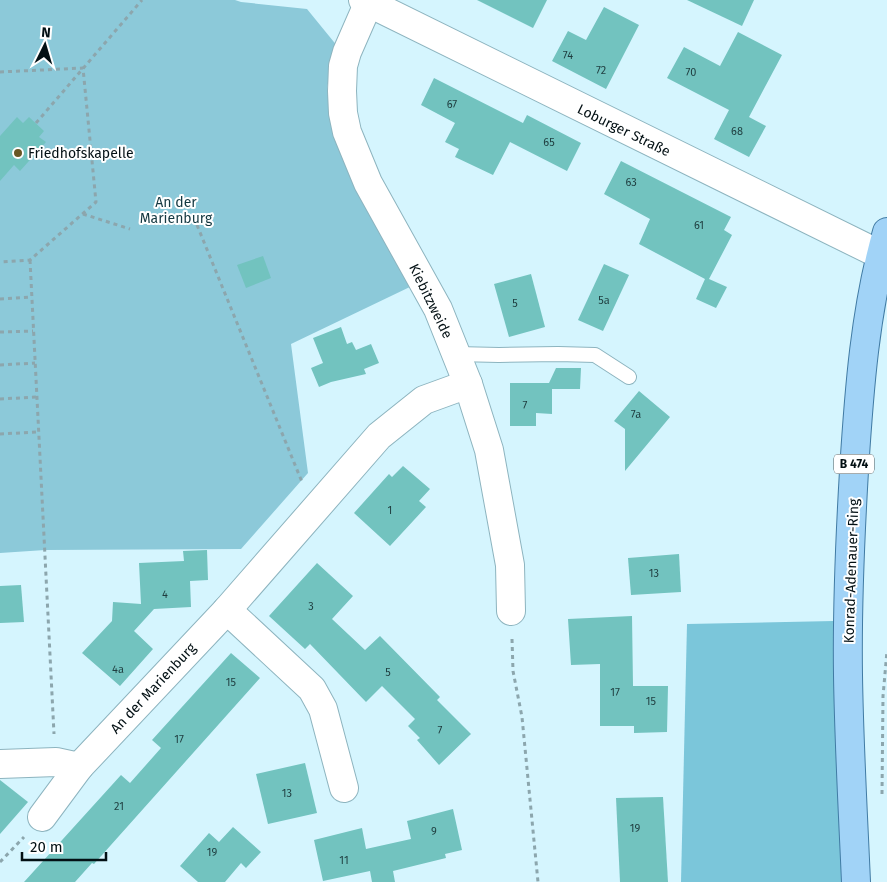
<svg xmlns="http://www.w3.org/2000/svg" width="887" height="882" font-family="'Fira Sans',sans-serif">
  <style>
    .green { fill: #8cc9d9 }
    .forest { fill: #7bc6da }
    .building { fill: #72c3bf }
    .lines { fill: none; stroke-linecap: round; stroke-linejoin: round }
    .service-casing { stroke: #8db4bf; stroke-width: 16 }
    .minor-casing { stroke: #8db4bf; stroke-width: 30 }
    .primary-casing { stroke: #417ba4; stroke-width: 30 }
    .path { stroke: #8ca6ad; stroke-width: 3; stroke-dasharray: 4 4; stroke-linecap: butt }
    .service { stroke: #fff; stroke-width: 14 }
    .minor { stroke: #fff; stroke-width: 28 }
    .primary { stroke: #a1d3f7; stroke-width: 28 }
    .poi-dot { fill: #695725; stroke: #fff; stroke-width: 2 }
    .labels { text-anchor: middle; stroke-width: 4; stroke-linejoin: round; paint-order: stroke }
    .number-label { font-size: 11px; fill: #1f3d3f }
    .shield { fill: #fff; stroke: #4f585a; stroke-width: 1 }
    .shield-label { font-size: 12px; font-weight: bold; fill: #031014 }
    .street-label { font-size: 14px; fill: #031014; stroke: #fff }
    .poi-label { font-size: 14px; fill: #031014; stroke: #fff; text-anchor: start }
    .park-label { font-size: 14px; fill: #143841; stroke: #fff }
  </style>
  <rect width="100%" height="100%" fill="#d5f5fe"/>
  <polygon class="green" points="0,0 235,0 241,2 307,9 338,47 327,87 332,129 359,188 414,285 291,344 308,473 241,549 45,550 0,553"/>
  <polygon class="forest" points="834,621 846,882 681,882 687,624"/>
  <g class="building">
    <polygon points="477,0 547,0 533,28"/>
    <polygon points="687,0 754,0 742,26"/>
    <polygon points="604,7 639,25 606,89 552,61 568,31 586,40"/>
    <polygon points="738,32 782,55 749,117 766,126 749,157 714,139 729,110 667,78 684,47 720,66"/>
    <polygon points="434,78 523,123 527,115 581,143 567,171 510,142 493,175 455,157 459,149 445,142 455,123 421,105"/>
    <polygon points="17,117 23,123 29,117 44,131 39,137 46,142 20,171 14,165 0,181 0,136"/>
    <polygon points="621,161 731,217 724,230 732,235 709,279 727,287 716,308 696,299 705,279 639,244 650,219 604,194"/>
    <polygon points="263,256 271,278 246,288 237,265"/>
    <polygon points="604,264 629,275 603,331 578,320"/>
    <polygon points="531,274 545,327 509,337 494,284"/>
    <polygon points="341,327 347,344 352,342 356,350 371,344 379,363 364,369 366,374 331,382 319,387 311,368 323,363 313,338"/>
    <polygon points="556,368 581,368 580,389 552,389 552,414 536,413 536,426 510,426 510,383 549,383"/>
    <polygon points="639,391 670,417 625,471 625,429 614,421"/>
    <polygon points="403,466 430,489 419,501 426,507 390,546 354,513 389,474 392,477"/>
    <polygon points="207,550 208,580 190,581 191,607 154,609 134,631 153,649 120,686 82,653 112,621 113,602 141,604 139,563 184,561 183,551"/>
    <polygon points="679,554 681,592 631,595 628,558"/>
    <polygon points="317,563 353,596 332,619 365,650 380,636 440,697 437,700 471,734 439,765 417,740 420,738 408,726 415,719 382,686 366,702 310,644 305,649 269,616"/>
    <polygon points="21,585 24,622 0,623 0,586"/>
    <polygon points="632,616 633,686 668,686 667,732 634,733 634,726 600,726 600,664 571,665 568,619"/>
    <polygon points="231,653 260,678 94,864 92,863 75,882 24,882 121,775 130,783 161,748 152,740"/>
    <polygon points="305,763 317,813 268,824 256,774"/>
    <polygon points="0,780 28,802 0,834"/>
    <polygon points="663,797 668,882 620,882 616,798"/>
    <polygon points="453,809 462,850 445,854 446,858 393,871 395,882 372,882 370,871 323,881 314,840 362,828 366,849 411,839 407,821"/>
    <polygon points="233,827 261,852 246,868 241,863 225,882 198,882 180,866 209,833 219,842"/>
  </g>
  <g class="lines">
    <g class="service-casing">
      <polyline id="service" points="456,354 499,355 558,354 595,355 629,377"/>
    </g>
    <g class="minor-casing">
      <g id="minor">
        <polyline points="363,0 887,258"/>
        <polyline points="368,4 347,52 343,66 342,91 343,113 347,132 368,183 438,309 468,384 489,450 510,565 511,611"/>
        <polyline points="227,610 312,689 323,709 344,788"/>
        <polyline points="0,764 56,762 79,767"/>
        <polyline points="42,817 79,767 227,610 379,436 424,400 468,384"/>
      </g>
    </g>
    <g class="primary-casing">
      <path id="primary" d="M856 882C853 813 849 744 848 675 847 607 850 539 854 471 859 391 865 309 887 232"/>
    </g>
    <g class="path">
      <polyline points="0,72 83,68 96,202 30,260 0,262"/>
      <polyline points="36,123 142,0"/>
      <polyline points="83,214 130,229"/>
      <polyline points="197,225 302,482"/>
      <polyline points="30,260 54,734"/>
      <polyline points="0,299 32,297"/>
      <polyline points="0,332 33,331"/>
      <polyline points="0,365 35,363"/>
      <polyline points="0,399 37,397"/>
      <polyline points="0,434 38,432"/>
      <polyline points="512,639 513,671 522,717 538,882"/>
      <polyline points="882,794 883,696 887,651"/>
      <polyline points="0,862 24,837"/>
    </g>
    <use href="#service" class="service"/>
    <use href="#minor" class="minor"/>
    <use href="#primary" class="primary"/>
  </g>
  <circle class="poi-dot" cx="18" cy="153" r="5"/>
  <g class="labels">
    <g class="number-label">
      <text x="568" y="59">74</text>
      <text x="601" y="74">72</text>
      <text x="691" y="76">70</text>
      <text x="452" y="108">67</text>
      <text x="737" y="135">68</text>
      <text x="549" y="146">65</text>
      <text x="631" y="186">63</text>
      <text x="699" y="229">61</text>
      <text x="604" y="304">5a</text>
      <text x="515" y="307">5</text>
      <text x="525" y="409">7</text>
      <text x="636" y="418">7a</text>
      <text x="390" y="514">1</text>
      <text x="654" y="577">13</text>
      <text x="165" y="598">4</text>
      <text x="311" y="610">3</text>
      <text x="118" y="673">4a</text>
      <text x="388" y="676">5</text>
      <text x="231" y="686">15</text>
      <text x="615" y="696">17</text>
      <text x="651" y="705">15</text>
      <text x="440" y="734">7</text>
      <text x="179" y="743">17</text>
      <text x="287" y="797">13</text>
      <text x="119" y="810">21</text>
      <text x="635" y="832">19</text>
      <text x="434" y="835">9</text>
      <text x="212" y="856">19</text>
      <text x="344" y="864">11</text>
    </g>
    <rect class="shield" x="834" y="454.5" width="40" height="19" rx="4"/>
    <g class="shield-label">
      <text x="854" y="468">B 474</text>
    </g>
    <g class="street-label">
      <text transform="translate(624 130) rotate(26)" y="5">Loburger Straße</text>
      <text transform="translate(431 301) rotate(64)" y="5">Kiebitzweide</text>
      <text transform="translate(851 571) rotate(-88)" y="5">Konrad-Adenauer-Ring</text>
      <text transform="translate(153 688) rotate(-47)" y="5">An der Marienburg</text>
    </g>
    <g class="poi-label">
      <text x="28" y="158">Friedhofskapelle</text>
    </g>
    <g class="park-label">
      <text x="176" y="207">An der<tspan x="176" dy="16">Marienburg</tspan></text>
    </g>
  </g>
  <g transform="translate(45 45) rotate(5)" stroke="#ffffff" stroke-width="4" paint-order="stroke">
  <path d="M0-4L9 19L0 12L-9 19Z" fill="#031014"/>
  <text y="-8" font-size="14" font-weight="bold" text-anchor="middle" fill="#031014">N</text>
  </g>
  <path d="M22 852v8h84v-8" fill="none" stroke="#031014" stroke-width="2.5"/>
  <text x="30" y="852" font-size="15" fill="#031014" stroke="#ffffff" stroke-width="4" paint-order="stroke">20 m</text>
</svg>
